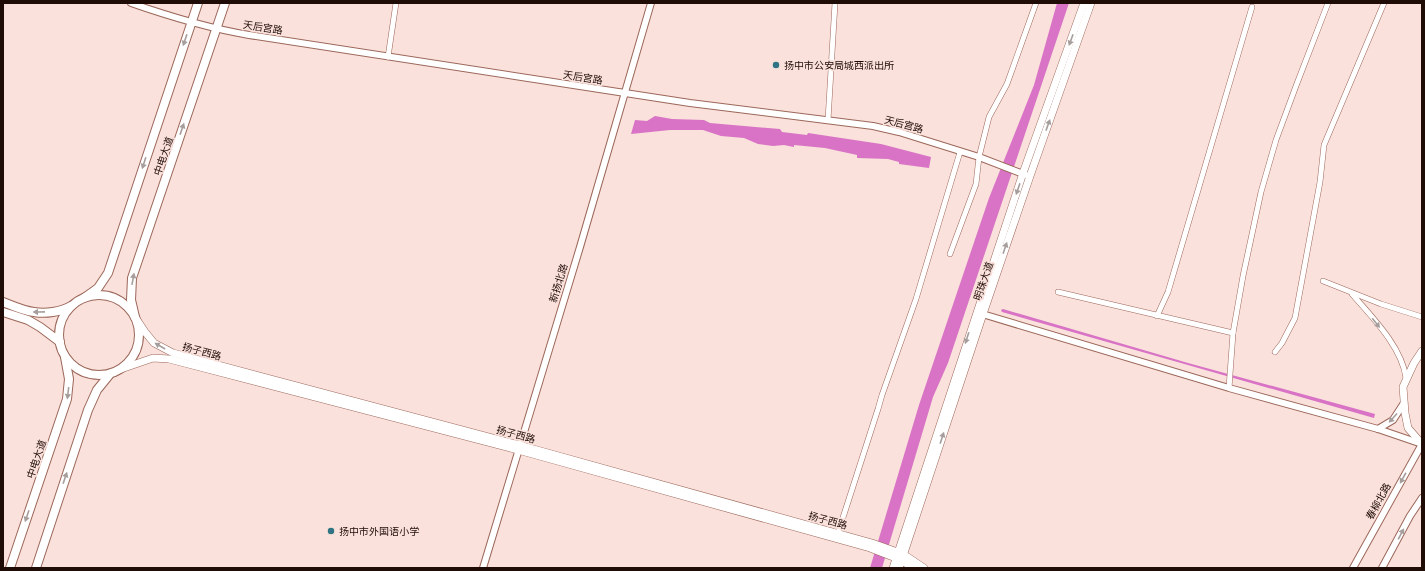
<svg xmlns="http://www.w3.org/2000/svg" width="1425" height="571" font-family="'PT Sans Narrow','Noto Sans SC',sans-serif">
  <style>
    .water { fill: #d873c5 }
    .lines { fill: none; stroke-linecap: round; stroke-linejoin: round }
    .minor-casing { stroke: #9c675a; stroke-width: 6 }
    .tertiary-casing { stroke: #9c675a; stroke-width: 8 }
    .secondary-casing { stroke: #9c675a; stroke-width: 8 }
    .primary-casing { stroke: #9c675a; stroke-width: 10 }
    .minor { stroke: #fff; stroke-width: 5 }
    .tertiary { stroke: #fff; stroke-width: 6 }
    .secondary { stroke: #fff; stroke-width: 7 }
    .primary { stroke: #fff; stroke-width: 8 }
    .oneway { fill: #a69e9c }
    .poi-dot { fill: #307484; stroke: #fae1db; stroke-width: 1.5 }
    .labels { text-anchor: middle; stroke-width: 3.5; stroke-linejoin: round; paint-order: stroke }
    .street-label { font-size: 10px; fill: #200c07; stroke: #fae1db }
    .poi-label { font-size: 10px; fill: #200c07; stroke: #fae1db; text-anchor: start }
  </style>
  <rect width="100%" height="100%" fill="#fae1db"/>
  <g class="water">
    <polygon points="1057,3 1069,3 948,363 933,397 882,568 870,568 919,405 989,198 1034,85"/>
    <polygon points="655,116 672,119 704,120 710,123 780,129 782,132 807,135 808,133 881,144 931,157 929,168 899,164 899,162 888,159 857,158 857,155 825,148 794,145 794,147 784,145 773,146 758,144 744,138 721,136 703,130 670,130 631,134 635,120 647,121"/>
    <polygon points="1003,309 1188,363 1375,414 1374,418 1002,312 1001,310"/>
  </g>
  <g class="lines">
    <g class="minor-casing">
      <g id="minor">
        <polyline points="388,57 396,3"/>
        <polyline points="828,120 835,3"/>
        <polyline points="950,254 976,184 979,157 989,117 1007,84 1036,3"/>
        <polyline points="1323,281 1381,304 1422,317"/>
        <polyline points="1058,292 1233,333"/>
        <path d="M1352 294C1372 317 1402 347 1406 378"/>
        <polyline points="1157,316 1168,292 1252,7"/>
        <polyline points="1275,352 1282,343 1295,318 1320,182 1324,145 1384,3"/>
        <polyline points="1229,388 1233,333 1243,276 1261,192 1276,140 1296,86 1328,3"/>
        <polyline points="838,533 878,409 882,395 916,299 960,152"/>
      </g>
    </g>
    <g class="tertiary-casing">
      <g id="tertiary">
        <path d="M131 3C171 17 208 28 249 35L690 103 873 126 899 132 979 157 1026 175"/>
        <polyline points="979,313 1229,388 1378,429 1422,444 1353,568"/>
        <polyline points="1378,429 1393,420 1404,403"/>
        <polyline points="483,568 580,247 651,3"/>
        <polyline points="1382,568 1410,516 1422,498"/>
      </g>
    </g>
    <g class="secondary-casing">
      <g id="secondary">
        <polyline points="135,317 145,332 154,343 173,353 519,445 872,543 903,554 924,568"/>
        <polyline points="1422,351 1414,363 1403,387 1405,413 1408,428 1422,444"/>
        <polyline points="121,369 153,358 169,359 518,450 870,548 901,560 913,568"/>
        <polyline points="893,568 1023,173 1084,3"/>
        <polyline points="899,568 983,314 1030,176 1091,3"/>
      </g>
    </g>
    <g class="primary-casing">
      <g id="primary">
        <circle cx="99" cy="335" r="40"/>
        <polyline points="84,298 98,288 108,273 198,3"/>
        <path d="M3 302C13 306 24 311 34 312 45 314 61 312 71 306"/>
        <polyline points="3,312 28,320 40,327 60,342"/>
        <polyline points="135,317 131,300 132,278 225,3"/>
        <polyline points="10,568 67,399 69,379 65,357"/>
        <polyline points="36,568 88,410 97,390 110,374"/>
      </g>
    </g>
    <use href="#minor" class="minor"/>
    <use href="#tertiary" class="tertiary"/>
    <use href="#secondary" class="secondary"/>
    <use href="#primary" class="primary"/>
  </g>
  <defs><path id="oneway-solid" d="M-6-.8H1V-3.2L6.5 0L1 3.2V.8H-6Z"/></defs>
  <g class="oneway">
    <use href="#oneway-solid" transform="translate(185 40) rotate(109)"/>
    <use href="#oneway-solid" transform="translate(1071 40) rotate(110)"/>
    <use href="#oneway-solid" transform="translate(1048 125) rotate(-70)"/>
    <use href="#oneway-solid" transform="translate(182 129) rotate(-71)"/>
    <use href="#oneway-solid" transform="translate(144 163) rotate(108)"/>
    <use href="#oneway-solid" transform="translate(1018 189) rotate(109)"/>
    <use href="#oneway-solid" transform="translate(1005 248) rotate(-71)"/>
    <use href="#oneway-solid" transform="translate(133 279) rotate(-80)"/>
    <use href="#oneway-solid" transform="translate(39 312) rotate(179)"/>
    <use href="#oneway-solid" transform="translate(1376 323) rotate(51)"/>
    <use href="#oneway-solid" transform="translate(967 338) rotate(108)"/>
    <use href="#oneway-solid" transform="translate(160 346) rotate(-150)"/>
    <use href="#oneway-solid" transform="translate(68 393) rotate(97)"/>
    <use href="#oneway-solid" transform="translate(1393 418) rotate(132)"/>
    <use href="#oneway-solid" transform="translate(942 438) rotate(-72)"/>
    <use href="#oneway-solid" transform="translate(65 478) rotate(-71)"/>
    <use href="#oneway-solid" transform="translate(1403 478) rotate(119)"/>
    <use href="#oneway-solid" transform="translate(27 516) rotate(109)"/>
    <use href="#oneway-solid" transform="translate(1401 534) rotate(-62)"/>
  </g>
  <g class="poi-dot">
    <circle cx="776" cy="65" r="4"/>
    <circle cx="331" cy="531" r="4"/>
  </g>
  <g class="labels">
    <g class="street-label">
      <text transform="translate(263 27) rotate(9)" y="4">天后宫路</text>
      <text transform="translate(583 77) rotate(9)" y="4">天后宫路</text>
      <text transform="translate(904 124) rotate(15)" y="4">天后宫路</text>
      <text transform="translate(163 156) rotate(-71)" y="4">中电大道</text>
      <text transform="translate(983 281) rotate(-71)" y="4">明珠大道</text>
      <text transform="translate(558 283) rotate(-73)" y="4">新扬北路</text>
      <text transform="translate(202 351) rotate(15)" y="4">扬子西路</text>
      <text transform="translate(516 434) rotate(15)" y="4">扬子西路</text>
      <text transform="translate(36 459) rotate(-71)" y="4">中电大道</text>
      <text transform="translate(1378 501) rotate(-61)" y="4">春柳北路</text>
      <text transform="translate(828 520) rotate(15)" y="4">扬子西路</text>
    </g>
    <g class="poi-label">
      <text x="784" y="69">扬中市公安局城西派出所</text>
      <text x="339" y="535">扬中市外国语小学</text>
    </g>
  </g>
  <rect width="1425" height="571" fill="none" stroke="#200c07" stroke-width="8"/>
</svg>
